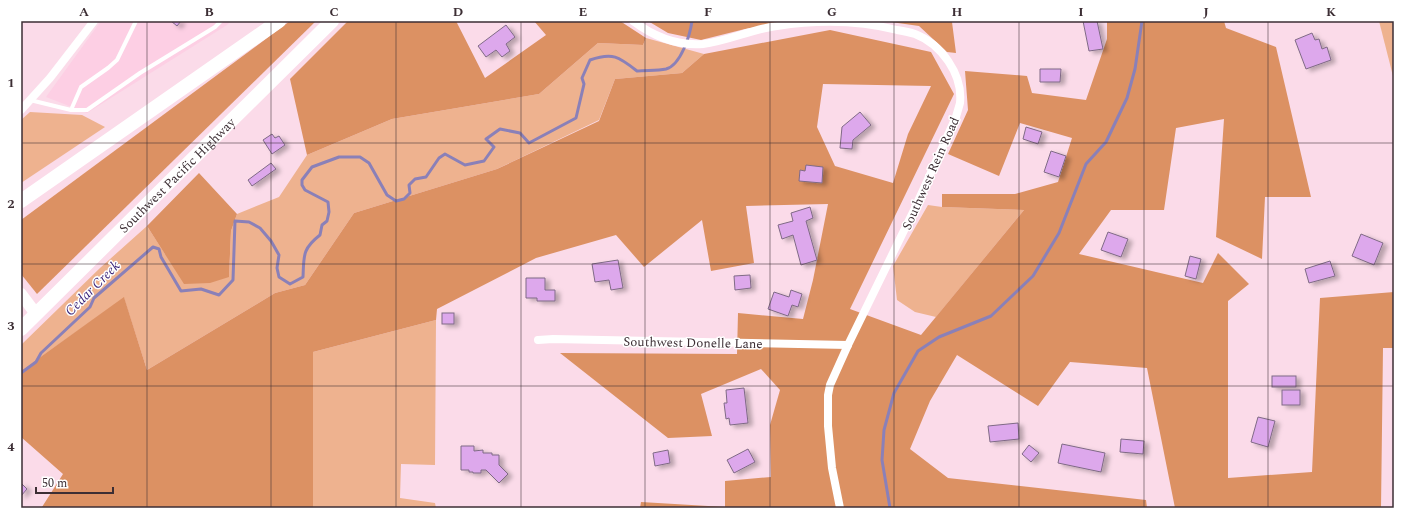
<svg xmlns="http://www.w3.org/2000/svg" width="1415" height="529" font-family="Spectral,serif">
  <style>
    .built { fill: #fdcfe4 }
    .green { fill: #eeb28f }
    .forest { fill: #dc9163; fill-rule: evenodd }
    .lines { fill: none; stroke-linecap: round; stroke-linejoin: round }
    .stream { stroke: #8a80b8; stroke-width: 3 }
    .building { fill: #dda8ec; stroke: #7f6a85; filter: url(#shadow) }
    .service { stroke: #fff; stroke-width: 4 }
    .minor { stroke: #fff; stroke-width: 8 }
    .secondary { stroke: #fff; stroke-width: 12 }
    .trunk { stroke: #fff; stroke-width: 14 }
    .grid { fill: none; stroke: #3c2e34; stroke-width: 1; stroke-opacity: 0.55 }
    .labels { text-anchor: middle; stroke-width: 3; stroke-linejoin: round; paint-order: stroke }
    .street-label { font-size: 13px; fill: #3c2e34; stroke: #fff }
    .water-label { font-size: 14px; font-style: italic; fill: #341e75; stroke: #fff }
    .neatline { fill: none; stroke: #3c2e34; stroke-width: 1.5 }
    .grid-label { font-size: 13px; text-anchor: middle; font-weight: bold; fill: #3c2e34 }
  </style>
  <defs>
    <filter id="shadow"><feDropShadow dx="4.5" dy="2.5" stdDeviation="2" flood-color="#0004"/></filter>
  </defs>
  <rect width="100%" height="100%" fill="#fbdbe9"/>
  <polygon class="built" points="101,21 231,21 227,25 87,113 46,97"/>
  <g class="green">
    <polygon points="1379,21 1394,21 1394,80"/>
    <polygon points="646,38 704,54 682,73 615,79 599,120 497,169 354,213 305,285 275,293 147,370 124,298 21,371 21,345 100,268 147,226 165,254 229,277 231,231 237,214 279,197 307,155 392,119 539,94 598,43 643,45"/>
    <polygon points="30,112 82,115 105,127 21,183 21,120"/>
    <polygon points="928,205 942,207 1024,210 936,317 915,312 897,300 893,266"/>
    <polygon points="436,320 435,465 401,464 400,498 435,503 436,508 313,508 313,352"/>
  </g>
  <g class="forest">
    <polygon points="290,21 316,21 37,294 21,274 21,220"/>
    <polygon points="348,21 456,21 485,78 546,35 534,21 620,21 646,38 643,45 598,43 539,94 392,119 307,155 290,79"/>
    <polygon points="648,21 792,21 745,29 701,40 668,33"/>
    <polygon points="884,21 955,21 952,22 956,53 947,52 919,26"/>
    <path d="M1107 21H1224L1226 28 1276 47 1311 197H1265L1262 259 1216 237 1224 119 1176 128 1164 210H1111L1079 254 1203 283 1218 253 1249 284 1228 301V478L1312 472 1320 298 1394 292V348H1383L1381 508H1175L1147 368 1070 362 1038 406 957 355 930 401 910 449 948 478 1146 500 1147 508H640L641 502 725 507V481L771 477 770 425 780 390 761 369 701 394 712 436 668 438 560 353 737 354 738 313 803 319 813 280 828 204 746 206 754 263 711 271 702 220 644 267 616 235 536 258 437 309 436 320 313 352V508H39L42 507 63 474 21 437V371L124 297 147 370 275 293 305 285 354 213 497 169 599 121 615 79 682 73 704 54 830 30 931 52 954 94 850 309 921 335 1024 210 942 207V194H1015L1058 182 1072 138 1020 123 999 176 948 154 968 110 965 71 1027 76 1032 93 1086 100 1107 39ZM823 84 931 86 908 134 893 183 835 166 817 127Z"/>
    <polygon points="199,173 237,214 231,231 229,277 210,283 184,284 147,226"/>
  </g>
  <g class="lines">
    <g class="stream">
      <path d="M21 373 36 362 41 353 90 307 94 298 153 247 159 249 161 257 181 291 201 289 219 295 233 280 235 221 249 222 260 228 271 241 279 255 277 268 279 277 290 284 303 277C304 256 302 249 320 235L322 225 327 221 329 212 328 202 305 190 302 185V180L312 167 339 157H360L369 163 387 195 396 201 404 199 410 193 409 185 415 179 426 177 439 158 445 154 465 165 484 161 494 147 486 139 500 129 520 133 529 143 576 118 584 84 582 78 590 60C613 52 619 57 637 71 646 70 657 71 666 69 681 65 690 35 692 21"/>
      <polyline points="890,508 882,460 884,430 894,393 918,351 939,337 991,316 1033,276 1059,233 1086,164 1106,142 1127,98 1135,69 1142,21"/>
    </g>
  </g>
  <g class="building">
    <polygon points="171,21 181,21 177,26"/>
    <polygon points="1083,21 1097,21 1103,49 1089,51"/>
    <polygon points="506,25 515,37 506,44 510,51 502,57 496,50 486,57 478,46"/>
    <polygon points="1312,33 1315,40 1319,39 1322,49 1327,47 1331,60 1306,69 1295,40"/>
    <polygon points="1040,69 1061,69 1060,82 1040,82"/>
    <polygon points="860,112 871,125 853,140 852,149 840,148 842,127"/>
    <polygon points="1026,127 1042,132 1038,144 1023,139"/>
    <polygon points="272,134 275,138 279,136 285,145 272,154 263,140"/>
    <polygon points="1051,151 1066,156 1059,177 1044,172"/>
    <polygon points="271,163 276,169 252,186 248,180"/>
    <polygon points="806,165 823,167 822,183 799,181 800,170 805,171"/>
    <polygon points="810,207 813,218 806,221 817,260 801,265 793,235 782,239 778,225 793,221 791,213"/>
    <polygon points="1108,232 1128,239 1121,257 1101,250"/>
    <polygon points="1361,234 1383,243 1374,265 1352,256"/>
    <polygon points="1190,256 1201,259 1196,279 1185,276"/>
    <polygon points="618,260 623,288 611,290 609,280 595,282 592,264"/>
    <polygon points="1330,261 1335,276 1309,283 1305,269"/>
    <polygon points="750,275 751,288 735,290 734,276"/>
    <polygon points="526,278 545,278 545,290 555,290 555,301 537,301 537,298 526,298"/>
    <polygon points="791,290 802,294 798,307 792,305 788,316 768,309 774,292 789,297"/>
    <rect x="442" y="313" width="12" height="11"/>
    <rect x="1272" y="376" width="24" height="11"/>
    <polygon points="744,388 748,423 730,425 729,418 726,419 724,403 727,403 726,390"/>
    <rect x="1282" y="390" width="18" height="15"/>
    <polygon points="1258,417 1275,421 1268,447 1251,442"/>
    <polygon points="1018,423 1019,439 990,442 988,426"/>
    <polygon points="1121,439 1144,441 1143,454 1120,452"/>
    <polygon points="1062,444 1105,453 1101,472 1058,463"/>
    <polygon points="1029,445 1039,453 1031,462 1022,454"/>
    <polygon points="461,446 474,446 474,451 483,450 483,453 492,453 492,455 499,455 499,465 508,474 499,483 486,470 481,470 481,473 473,473 473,472 469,472 469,470 461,470"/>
    <polygon points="748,449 755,462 734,473 727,460"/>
    <polygon points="668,450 670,463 655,466 653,453"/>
    <polygon points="21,483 27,489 21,496"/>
  </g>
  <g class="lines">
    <g class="service">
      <polyline points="30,100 71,110 87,110 140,73 215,27 221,21"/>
      <polyline points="71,110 81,87 108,68 117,60 136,21"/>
    </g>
    <g class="minor">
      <path d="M633 21C653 36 677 46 703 44 728 41 752 29 777 26 816 20 858 20 897 30 903 31 909 32 915 34 941 44 963 74 960 103 959 107 957 113 956 117L915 208 848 345 830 385 828 395V426L832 468 840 508"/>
      <polyline points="21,110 50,78 94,21"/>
      <polyline points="538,340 553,339 848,345"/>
    </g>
    <polyline class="secondary" points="21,294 36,314"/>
    <g class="trunk">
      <polyline points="21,201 279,21"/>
      <path id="s1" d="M21 329 332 21"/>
    </g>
  </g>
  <path class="grid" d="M147 21V508M271 21V508M396 21V508M521 21V508M645 21V508M770 21V508M894 21V508M1019 21V508M1144 21V508M1268 21V508M21 143H1394M21 264H1394M21 386H1394"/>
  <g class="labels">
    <g class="street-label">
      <text transform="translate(930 173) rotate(-66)" y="5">Southwest Rein Road</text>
      <text dy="5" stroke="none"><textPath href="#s1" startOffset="219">Southwest Pacific Highway</textPath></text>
      <text transform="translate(693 342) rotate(1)" y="5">Southwest Donelle Lane</text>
    </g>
    <g class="water-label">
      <text transform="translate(92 288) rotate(-45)" y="5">Cedar Creek</text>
    </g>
  </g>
  <rect width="1415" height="529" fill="none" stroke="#ffffff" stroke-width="44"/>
  <path d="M36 487v6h77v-6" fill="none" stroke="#3c2e34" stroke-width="2"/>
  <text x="42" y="487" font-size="12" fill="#3c2e34" stroke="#ffffff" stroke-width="3" paint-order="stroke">50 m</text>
  <rect x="22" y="22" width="1371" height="485" class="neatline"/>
  <g class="grid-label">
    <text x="84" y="16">A</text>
    <text x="209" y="16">B</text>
    <text x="334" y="16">C</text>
    <text x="458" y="16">D</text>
    <text x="583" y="16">E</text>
    <text x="708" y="16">F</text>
    <text x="832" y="16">G</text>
    <text x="957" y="16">H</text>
    <text x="1081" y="16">I</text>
    <text x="1206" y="16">J</text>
    <text x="1331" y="16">K</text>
    <text x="11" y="87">1</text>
    <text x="11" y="208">2</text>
    <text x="11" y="330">3</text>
    <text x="11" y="451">4</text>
  </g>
</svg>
